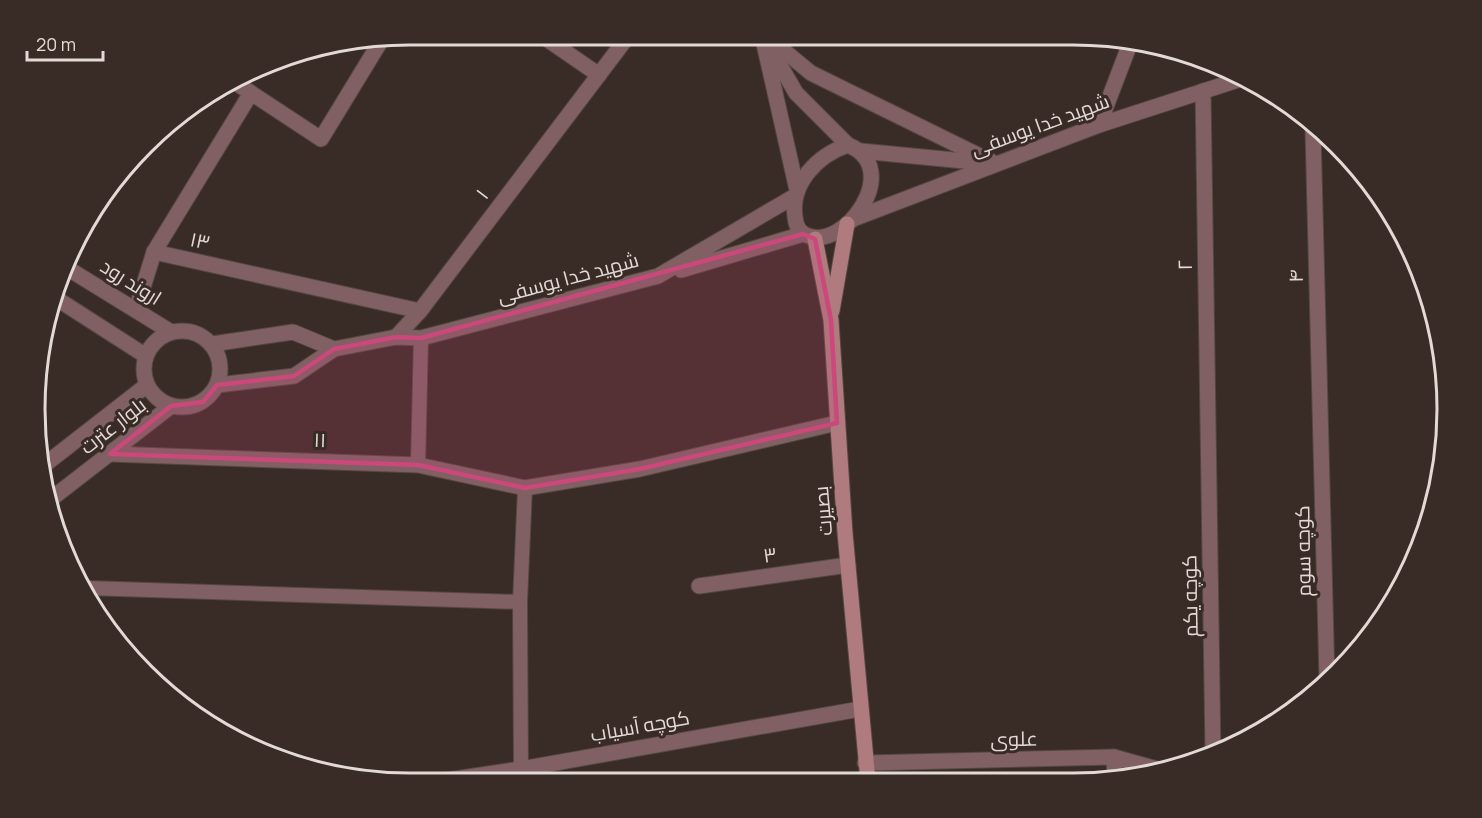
<svg xmlns="http://www.w3.org/2000/svg" width="1482" height="818" font-family="Manrope,Cairo,sans-serif">
  <style>
    .lines { fill: none; stroke-linecap: round; stroke-linejoin: round }
    .service-casing { stroke: #544741; stroke-width: 16 }
    .minor-casing { stroke: #544741; stroke-width: 17 }
    .tertiary-casing { stroke: #544741; stroke-width: 17 }
    .secondary-casing { stroke: #544741; stroke-width: 17 }
    .service { stroke: #816063; stroke-width: 14 }
    .minor { stroke: #816063; stroke-width: 15 }
    .tertiary { stroke: #816063; stroke-width: 15 }
    .secondary { stroke: #af7b7f; stroke-width: 15 }
    .marked { fill: #ca487a; fill-opacity: 0.2; stroke: #ca487a; stroke-width: 4.5; stroke-linejoin: round }
    .labels { text-anchor: middle; stroke-width: 6; stroke-linejoin: round; paint-order: stroke }
    .street-label { font-size: 20px; fill: #e3dad6; stroke: #392b25 }
    .rim { fill: none; stroke: #e3dad6; stroke-width: 3 }
  </style>
  <rect width="100%" height="100%" fill="#392b25"/>
  <g class="lines">
    <g class="service-casing">
      <g id="service">
        <polyline points="418,465 421,338"/>
        <polyline points="88,588 520,602"/>
        <polyline points="521,769 520,602 525,488"/>
      </g>
    </g>
    <g class="minor-casing">
      <g id="minor">
        <polyline points="541,35 599,75"/>
        <polyline points="236,83 321,139 382,39"/>
        <polyline points="1203,91 1213,754"/>
        <polyline points="251,93 154,252 420,311"/>
        <polyline points="1099,125 1131,41"/>
        <polyline points="1313,131 1327,680"/>
        <polyline points="136,310 154,252"/>
        <polyline points="396,337 420,311 629,35"/>
        <polyline points="110,454 418,465 525,488 640,469 837,423"/>
        <polyline points="699,586 848,565"/>
        <polyline points="1114,757 1115,780"/>
        <polyline points="428,783 521,769 860,709"/>
      </g>
    </g>
    <g class="tertiary-casing">
      <g id="tertiary">
        <polyline points="762,35 797,190"/>
        <polyline points="765,35 811,73 994,163"/>
        <polyline points="770,48 796,93 848,145"/>
        <path d="M848 145C905 168 844 253 806 235 798 232 796 225 795 217 790 183 818 155 848 145Z"/>
        <polyline points="861,151 985,163"/>
        <polyline points="853,219 1099,125 1244,78"/>
        <polyline points="67,268 171,332"/>
        <polyline points="681,270 803,234"/>
        <polyline points="54,297 146,356"/>
        <circle cx="182" cy="369" r="38"/>
        <polyline points="212,344 293,332 334,349"/>
        <polyline points="217,385 294,376 334,349 396,337 421,338 658,276 795,196"/>
        <polyline points="43,466 147,385"/>
        <polyline points="51,499 171,406"/>
        <polyline points="865,763 1114,757 1164,771"/>
      </g>
    </g>
    <g class="secondary-casing">
      <g id="secondary">
        <polyline points="815,239 831,320 845,533 868,781"/>
        <polyline points="832,311 847,224"/>
      </g>
    </g>
    <use href="#service" class="service"/>
    <use href="#minor" class="minor"/>
    <use href="#tertiary" class="tertiary"/>
    <use href="#secondary" class="secondary"/>
  </g>
  <path class="marked" d="M803 234 815 239 831 320 837 423 640 469 525 488 418 465 110 454 171 406 203 402 217 385 294 376 334 349 396 337 421 338Z"/>
  <g class="labels">
    <g class="street-label">
      <text transform="translate(1040 125) rotate(-20)" y="7">شهید خدا یوسفی</text>
      <text transform="translate(482 194) rotate(-53)" y="7">۱</text>
      <text transform="translate(200 241) rotate(12)" y="7">۱۳</text>
      <text transform="translate(1185 265) rotate(-91)" y="7">۲</text>
      <text transform="translate(1296 276) rotate(-91)" y="7">۴</text>
      <text transform="translate(568 278) rotate(-15)" y="7">شهید خدا یوسفی</text>
      <text transform="translate(131 282) rotate(32)" y="7">اروند رود</text>
      <text transform="translate(113 426) rotate(-38)" y="7">بلوار عترت</text>
      <text transform="translate(320 440) rotate(2)" y="7">۱۱</text>
      <text transform="translate(823 511) rotate(-95)" y="7">بصیرت</text>
      <text transform="translate(1303 551) rotate(-91)" y="7">کوچه سوم</text>
      <text transform="translate(770 555) rotate(-8)" y="7">۳</text>
      <text transform="translate(1190 596) rotate(-91)" y="7">کوچه یکم</text>
      <text transform="translate(640 726) rotate(-10)" y="7">کوچه آسیاب</text>
      <text transform="translate(1014 739) rotate(-1)" y="7">علوی</text>
    </g>
  </g>
  <path d="M0 0H1482V818H0ZM409 45H1073A364 364 0 0 1 1437 409V409A364 364 0 0 1 1073 773H409A364 364 0 0 1 45 409V409A364 364 0 0 1 409 45Z" fill="#392b25" fill-rule="evenodd"/>
  <path class="rim" d="M409 45H1073A364 364 0 0 1 1437 409V409A364 364 0 0 1 1073 773H409A364 364 0 0 1 45 409V409A364 364 0 0 1 409 45Z"/>
  <path d="M27 51v9h76v-9" fill="none" stroke="#e3dad6" stroke-width="3"/>
  <text x="36" y="51" font-size="18" fill="#e3dad6" stroke="#392b25" stroke-width="4.5" paint-order="stroke">20 m</text>
</svg>
